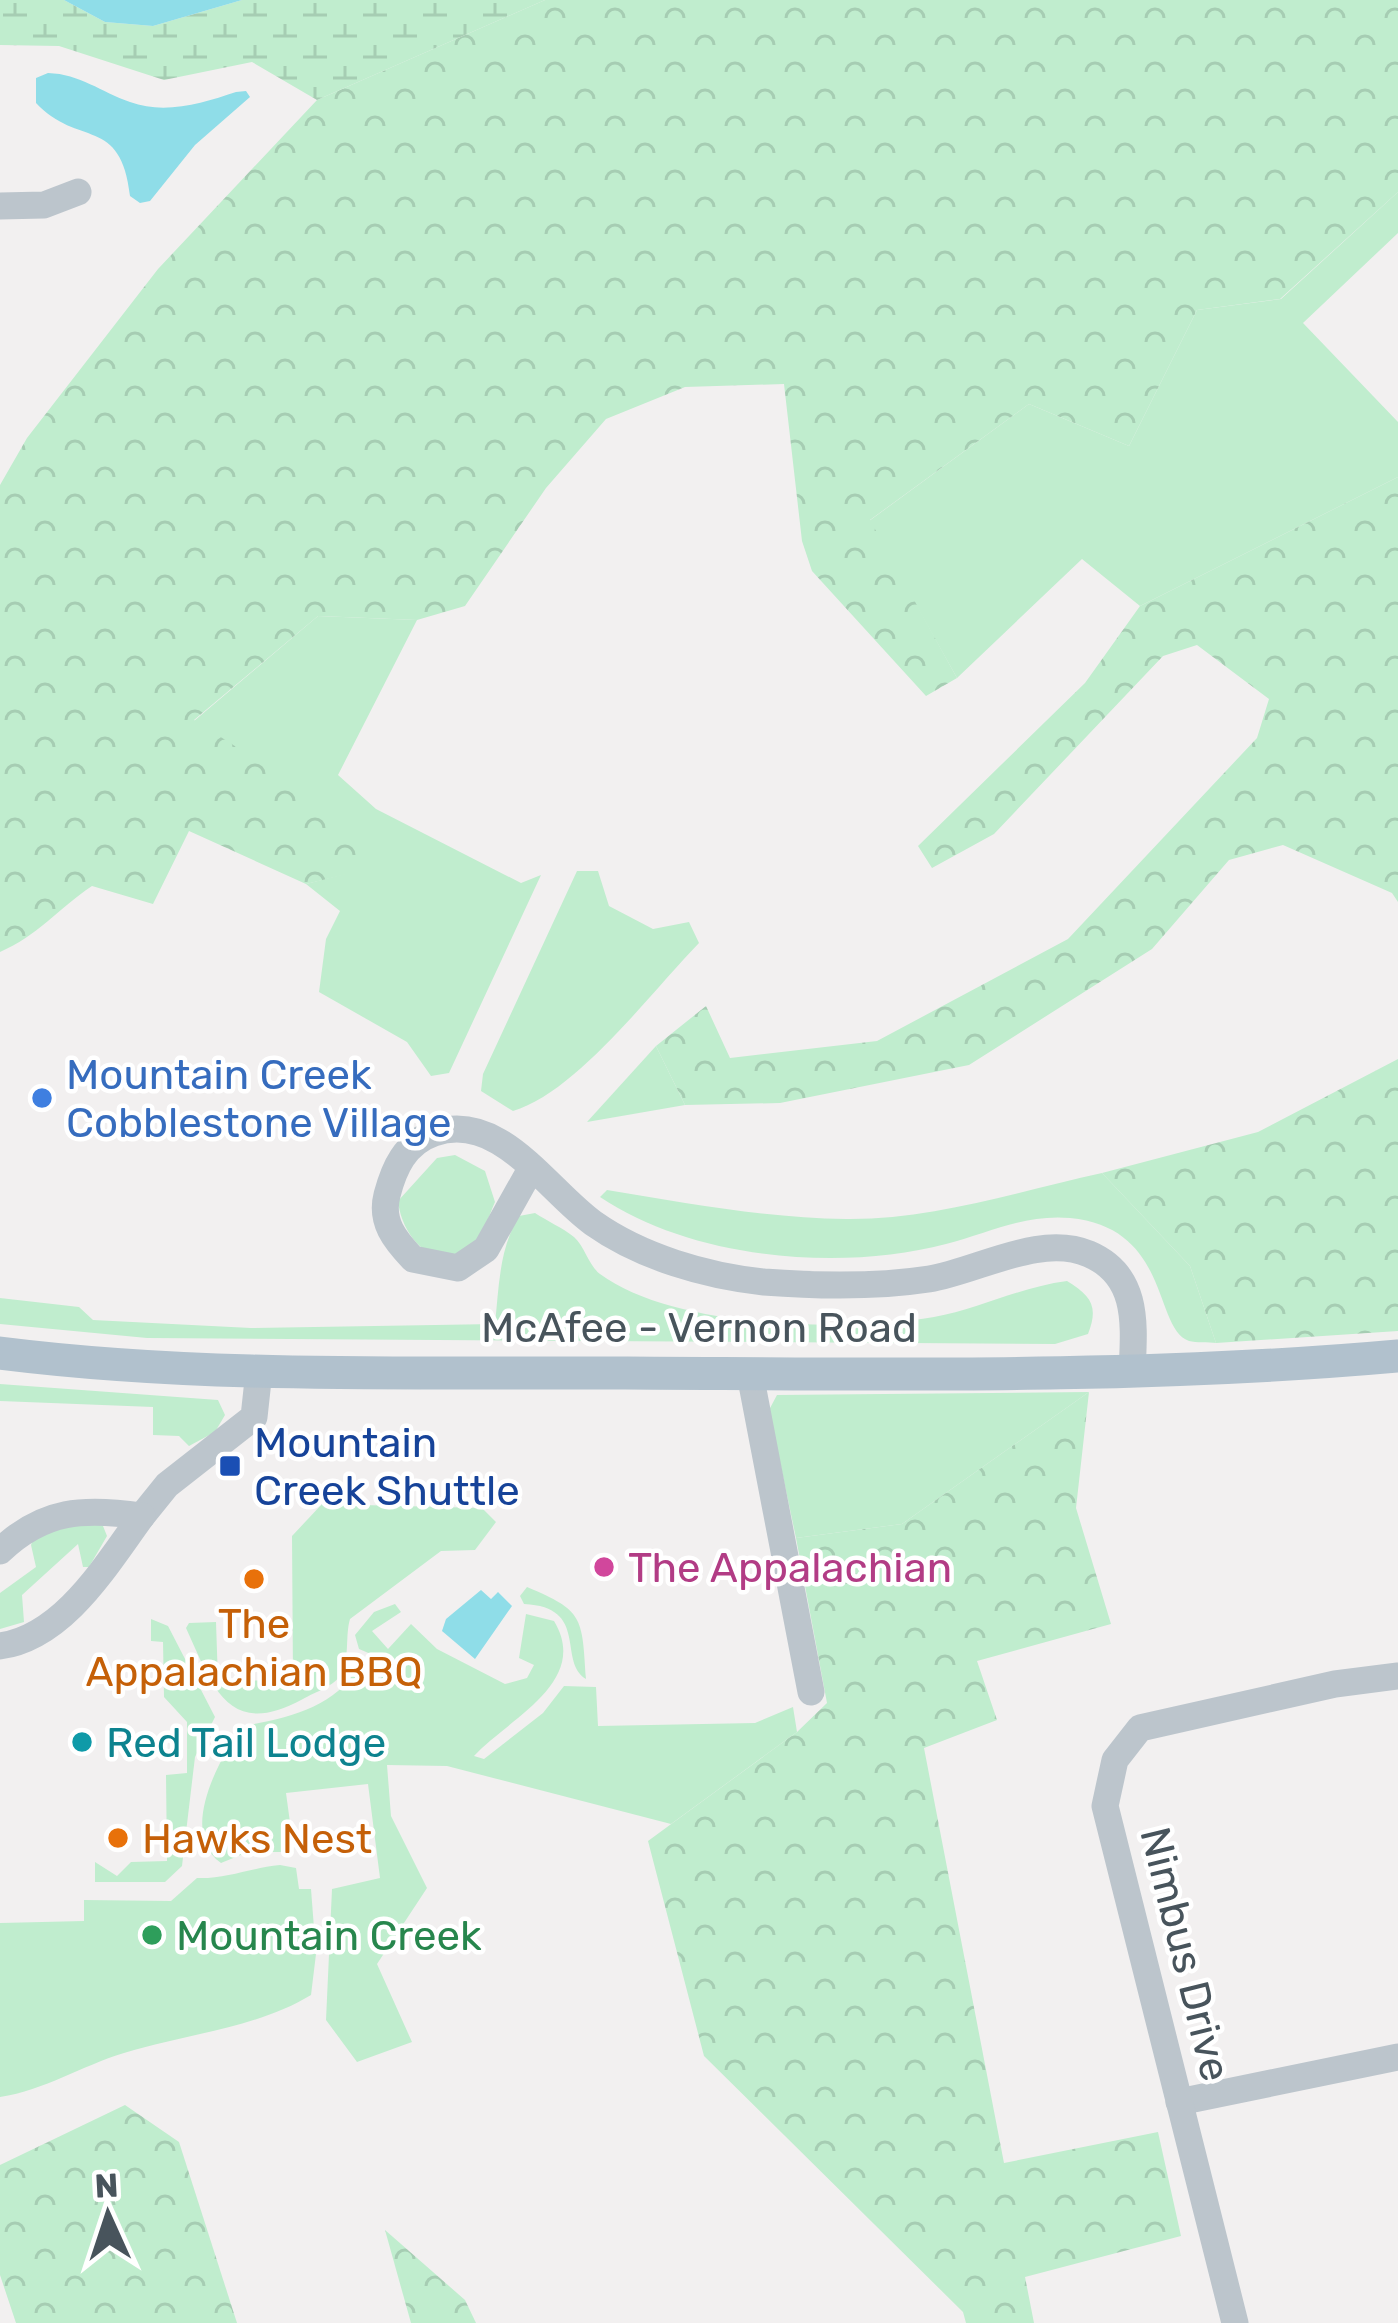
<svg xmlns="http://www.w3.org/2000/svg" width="1398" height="2323" font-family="Rubik,sans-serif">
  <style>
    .green { fill: #c0edce }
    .forest { fill: url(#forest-crowns) }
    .wetland { fill: url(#wetland-marsh) }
    .water { fill: #8fdde8 }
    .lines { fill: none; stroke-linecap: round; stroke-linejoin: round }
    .minor { stroke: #bcc5cc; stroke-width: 27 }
    .major { stroke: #b1c1cd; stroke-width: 33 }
    .shop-dot { fill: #3f7fe0; stroke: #fff; stroke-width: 4.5 }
    .transit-dot { fill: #1a4fb4; stroke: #fff; stroke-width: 4.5 }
    .hotel-dot { fill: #d1479c; stroke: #fff; stroke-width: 4.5 }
    .food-dot { fill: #e8710a; stroke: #fff; stroke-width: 4.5 }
    .culture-dot { fill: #0f9aa8; stroke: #fff; stroke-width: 4.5 }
    .leisure-dot { fill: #2e9e5b; stroke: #fff; stroke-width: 4.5 }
    .labels { text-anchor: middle; stroke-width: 9; stroke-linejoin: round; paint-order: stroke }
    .shop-label { font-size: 42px; fill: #366cbe; stroke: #fff; text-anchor: start }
    .street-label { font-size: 42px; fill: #48545c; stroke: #fff }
    .transit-label { font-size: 42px; fill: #164399; stroke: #fff; text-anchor: start }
    .hotel-label { font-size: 42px; fill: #b23c85; stroke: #fff; text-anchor: start }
    .food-label { font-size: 42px; fill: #c56008; stroke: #fff }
    .culture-label { font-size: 42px; fill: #0d838f; stroke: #fff; text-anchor: start }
    .leisure-label { font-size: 42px; fill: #27864d; stroke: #fff; text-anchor: start }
  </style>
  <defs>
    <pattern id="forest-crowns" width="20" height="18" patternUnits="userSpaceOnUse" patternTransform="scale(3)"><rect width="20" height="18" fill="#c0edce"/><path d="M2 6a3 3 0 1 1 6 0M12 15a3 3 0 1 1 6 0" fill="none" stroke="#a6cdb3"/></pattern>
    <pattern id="wetland-marsh" width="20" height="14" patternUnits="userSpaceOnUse" patternTransform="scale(3)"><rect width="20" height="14" fill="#c0edce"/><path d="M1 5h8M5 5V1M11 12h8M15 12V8" fill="none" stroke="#a6cdb3"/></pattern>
  </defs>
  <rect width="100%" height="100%" fill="#f2f0f0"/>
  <g class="green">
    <polygon points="1398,192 1398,233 1303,323 1398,422 1398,477 1140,606 1082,559 957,678 869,521 1029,404 1129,446 1197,310 1281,299"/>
    <polygon points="318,616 417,620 338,775 376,809 521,883 541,875 449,1073 431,1076 407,1042 319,992 326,939 340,911 306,884 360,870 194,721"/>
    <path d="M577 871H598L609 906 653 929 689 922 699 943C652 991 577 1092 513 1111L481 1091 483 1074Z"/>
    <polygon points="656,1046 685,1105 587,1122"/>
    <path d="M455 1155 485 1171 495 1202C488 1217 481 1246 465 1253 428 1270 401 1232 398 1201L437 1158Z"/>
    <path d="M1102 1173 1190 1266 1216 1343C1209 1342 1196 1343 1189 1341 1153 1328 1171 1228 1070 1218 1025 1214 989 1233 946 1244 840 1272 692 1259 600 1197L607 1190C686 1203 766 1218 846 1219 932 1220 1020 1191 1102 1173Z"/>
    <path d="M535 1213C547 1221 563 1228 574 1237 585 1247 589 1266 600 1274 675 1329 846 1332 934 1317 979 1309 1020 1287 1067 1281 1091 1296 1099 1306 1088 1334L1055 1344 147 1338 0 1324V1298L79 1307 93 1320 251 1328 495 1324C499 1287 499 1249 519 1216Z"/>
    <polygon points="0,1384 218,1400 225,1415 215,1432 189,1446 179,1436 153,1435 153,1407 0,1401"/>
    <polygon points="1089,1392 902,1524 796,1538 769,1410 777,1395"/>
    <path d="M322 1504 482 1508 496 1522 475 1550 441 1551 350 1619C345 1636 350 1658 341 1674 335 1686 315 1692 303 1699 228 1740 213 1687 186 1628L189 1623 216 1622 218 1681 293 1680 292 1536Z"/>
    <polygon points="88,1522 103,1526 107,1536 89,1567 83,1567 78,1544 22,1595 24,1622 0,1629 0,1593 36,1567 31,1545 35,1534"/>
    <path d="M527 1587C584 1611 582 1617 586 1679 557 1661 590 1607 524 1604L520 1596Z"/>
    <path d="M395 1604 401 1612 372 1631 388 1649 411 1624 437 1649 505 1684 527 1678 534 1665 519 1658 526 1614 554 1621C591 1682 508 1719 474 1756L484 1759 543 1713 564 1686 596 1687 598 1726 755 1723 793 1707 797 1732 671 1824 447 1766 387 1765 391 1816 427 1888 377 1964 412 2042 357 2062 326 2020 332 1889 380 1878 368 1784 286 1793 294 1852H248L221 1863C178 1833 219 1758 243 1726 285 1719 336 1707 357 1668L380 1679 388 1670 385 1660 359 1649 355 1635 374 1612Z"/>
    <polygon points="151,1619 168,1626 215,1717 195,1757 182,1866 165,1882 95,1882 95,1862 117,1876 131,1862 167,1861 166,1775 187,1773 187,1722 164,1697 163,1642 151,1641"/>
    <path d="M280 1865 296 1868 299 1889H311L316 1954 311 1995C257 2028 185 2034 124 2053 81 2066 45 2090 0 2097V1923L84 1921V1900L171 1901 197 1878C226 1879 250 1868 280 1865Z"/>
  </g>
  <g class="forest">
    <path d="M545 0H1398V192L1280 299 1197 310 1129 446 1029 404 870 520 957 678 926 696 812 571 802 541 784 384 685 387 606 419 546 488 465 606 417 620 318 616 194 720 375 835 360 871 306 884 189 831 153 904 92 886C58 909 37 936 0 952V485L27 438 158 269 317 100Z"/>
    <polygon points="1398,477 1398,902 1392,893 1283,845 1229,860 1152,949 969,1065 780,1103 685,1105 656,1046 706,1006 730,1058 877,1041 1068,939 1257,738 1269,699 1197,645 1163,656 994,834 932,868 918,846 1085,683 1140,606"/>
    <polygon points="1398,1059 1398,1331 1216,1343 1190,1266 1102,1173 1258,1132"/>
    <polygon points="1089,1392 1076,1508 1111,1624 977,1661 997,1720 924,1748 1004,2163 1158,2132 1181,2236 1025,2277 1034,2323 966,2323 963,2312 704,2056 648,1841 797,1732 827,1703 796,1538 902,1524"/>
    <polygon points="125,2105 179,2142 237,2323 16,2323 0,2275 0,2165"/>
    <polygon points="385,2230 465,2300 476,2323 411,2323"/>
  </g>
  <polygon class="wetland" points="0,0 64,0 105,22 153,26 242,0 545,0 317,100 252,62 164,80 59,46 0,45"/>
  <g class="water">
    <polygon points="64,0 242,0 153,26 105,22"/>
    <path d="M48 73C80 74 101 92 130 102 165 115 203 103 236 92L246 91 250 97 195 145 150 201 140 203 130 196C121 115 78 148 36 103V78Z"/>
    <polygon points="481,1590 491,1599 498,1592 512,1606 475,1659 442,1631 446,1619"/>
  </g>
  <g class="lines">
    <g class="minor">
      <polyline points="0,206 44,205 78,192"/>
      <path d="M532 1167 486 1249 458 1268 413 1259C395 1240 380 1222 387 1195 394 1168 405 1143 434 1133 499 1110 547 1190 593 1223 641 1257 706 1276 764 1282 817 1286 877 1287 929 1279 978 1271 1040 1233 1089 1254 1140 1276 1134 1326 1132 1373"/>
      <polyline points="750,1374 811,1692"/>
      <polyline points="142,1516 167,1485 254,1417 259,1371"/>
      <path d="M0 1551C44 1509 84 1508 142 1516 106 1565 64 1637 0 1646"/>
      <polyline points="1179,2102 1398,2057"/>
      <polyline points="1235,2323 1105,1806 1115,1760 1140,1728 1335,1684 1398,1676"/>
    </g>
    <path class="major" d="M0 1353C207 1379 418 1372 626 1373 883 1374 1142 1379 1398 1356"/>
  </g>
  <circle class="shop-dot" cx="42" cy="1098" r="12"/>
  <rect class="transit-dot" x="218" y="1454" width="24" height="24" rx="6"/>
  <circle class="hotel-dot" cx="604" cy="1567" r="12"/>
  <g class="food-dot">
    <circle cx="254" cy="1579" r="12"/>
    <circle cx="118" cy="1838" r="12"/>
  </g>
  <circle class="culture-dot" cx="82" cy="1742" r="12"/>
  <circle class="leisure-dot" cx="152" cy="1935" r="12"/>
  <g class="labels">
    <g class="shop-label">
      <text x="66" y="1089">Mountain Creek<tspan x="66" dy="48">Cobblestone Village</tspan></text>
    </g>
    <g class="street-label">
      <text x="699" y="1342">McAfee - Vernon Road</text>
      <text transform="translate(1186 1954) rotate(76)" y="15">Nimbus Drive</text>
    </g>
    <g class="transit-label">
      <text x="254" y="1457">Mountain<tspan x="254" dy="48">Creek Shuttle</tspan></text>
    </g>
    <g class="hotel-label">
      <text x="628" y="1582">The Appalachian</text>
    </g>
    <g class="food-label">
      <text x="254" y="1638">The<tspan x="254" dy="48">Appalachian BBQ</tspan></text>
      <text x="142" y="1853" text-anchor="start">Hawks Nest</text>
    </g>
    <g class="culture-label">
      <text x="106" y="1757">Red Tail Lodge</text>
    </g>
    <g class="leisure-label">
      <text x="176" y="1950">Mountain Creek</text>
    </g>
  </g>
  <g transform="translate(108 2215) rotate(357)" stroke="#ffffff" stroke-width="9" paint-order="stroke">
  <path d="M0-9L21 45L0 30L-21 45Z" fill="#48545c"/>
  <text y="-18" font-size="33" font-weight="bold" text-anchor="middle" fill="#48545c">N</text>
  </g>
</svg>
